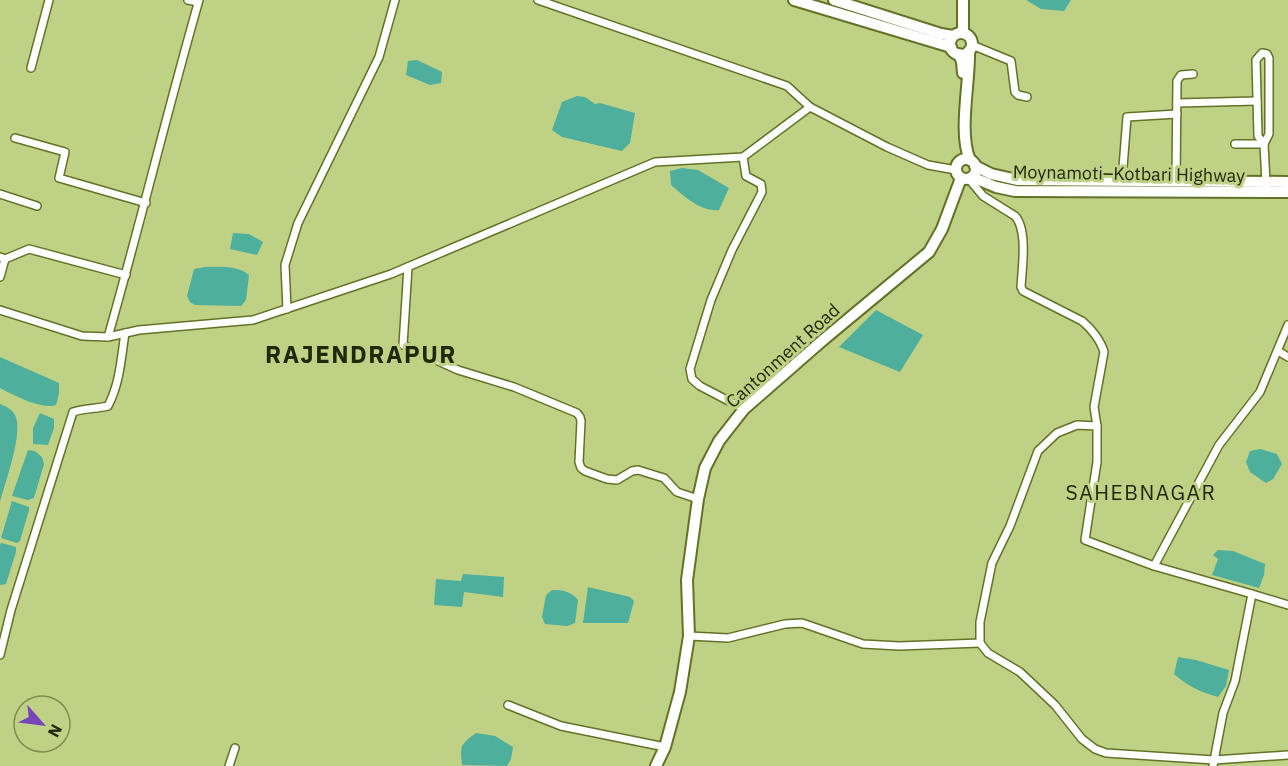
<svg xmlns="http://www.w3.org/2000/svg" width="1288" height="766" font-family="'IBM Plex Sans',sans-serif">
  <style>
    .water { fill: #4eaf9d }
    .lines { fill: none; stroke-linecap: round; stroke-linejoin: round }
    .minor-casing { stroke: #637227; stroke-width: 10 }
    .secondary-casing { stroke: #637227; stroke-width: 14 }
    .minor { stroke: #fff; stroke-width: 7 }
    .secondary { stroke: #fff; stroke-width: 10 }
    .labels { text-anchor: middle; stroke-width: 6; stroke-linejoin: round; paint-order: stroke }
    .street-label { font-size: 18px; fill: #222909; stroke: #bfd185 }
    .quarter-label { font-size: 21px; letter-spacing: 1.5px; fill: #222909; stroke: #bfd185 }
    .district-label { font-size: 24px; font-weight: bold; letter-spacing: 1.5px; fill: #222909; stroke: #bfd185 }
  </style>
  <rect width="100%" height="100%" fill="#bfd185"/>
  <g class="water">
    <polygon points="1026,0 1071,0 1064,11 1041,9"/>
    <polygon points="417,60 442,72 441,83 430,85 406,75 408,61"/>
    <polygon points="577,96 585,97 595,104 600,103 635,113 630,143 622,151 562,137 552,130 562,102"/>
    <path d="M682 168 698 170 729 188 719 210C701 212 685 197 671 185L670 171Z"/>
    <polygon points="233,233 249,234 263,242 257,255 230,249"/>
    <path d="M205 267C220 267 237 265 249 275L246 300 241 306 195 305 190 302 187 296 194 269Z"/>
    <polygon points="876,310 923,335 900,372 839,347"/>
    <path d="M0 357 59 383V393L56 405C42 410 13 395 0 388Z"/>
    <path d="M0 404C5 406 12 409 15 415 24 432 5 483 0 502Z"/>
    <polygon points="40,413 54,419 54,428 48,445 33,444 33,428"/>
    <polygon points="1260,449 1277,454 1282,464 1273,479 1266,483 1250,472 1246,462 1250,451"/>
    <polygon points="28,450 35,451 42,457 44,464 34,498 28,500 12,496"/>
    <polygon points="12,501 29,507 29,510 20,541 17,543 1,538"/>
    <polygon points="2,543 16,547 16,552 6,584 0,585 0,544"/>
    <polygon points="1218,550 1233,551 1265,564 1264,575 1259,588 1212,575 1218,559 1213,555"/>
    <polygon points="463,574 504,577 503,597 464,592 462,607 434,605 436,579 461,581"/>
    <polygon points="588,587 630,597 634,601 628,623 583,623"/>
    <path d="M552 590C562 590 571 591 578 600L575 623 567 626 545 624 542 617 546 595Z"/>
    <path d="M1178 657 1196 660 1229 670 1226 686 1218 697C1200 692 1188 686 1174 674Z"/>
    <path d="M476 733 495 736 513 747 511 759 507 766 462 765C460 745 460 745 476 733Z"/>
  </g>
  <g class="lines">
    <g class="minor-casing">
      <g id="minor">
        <polyline points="188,0 198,2"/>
        <polyline points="538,0 787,86 810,107"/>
        <polyline points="972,45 1011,61 1015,92 1018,95 1027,97"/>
        <polyline points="31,68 49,0"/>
        <polyline points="1177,103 1257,101"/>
        <polyline points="15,138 65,152 59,178 146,203"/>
        <polyline points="1235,144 1264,144"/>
        <polyline points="1264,144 1258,136 1256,60 1262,53 1267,54 1269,58 1269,134 1264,144 1266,183"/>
        <polyline points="743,157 746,176 761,184 762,192 732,250 711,300 690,369 692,379 700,386 744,409"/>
        <path d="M969 179 983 196 1015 216C1028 230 1022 269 1021 287L1023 291 1082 321C1091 328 1101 341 1104 352L1094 407 1097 426V462L1085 540 1154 566"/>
        <polyline points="1122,180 1127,117 1177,114"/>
        <polyline points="1176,181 1177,81 1181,75 1193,74"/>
        <polyline points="0,194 37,206"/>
        <polyline points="0,257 5,259 0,277"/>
        <polyline points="5,259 29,249 126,275"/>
        <polyline points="408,267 403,345 458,370 514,387 577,413 580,417 581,421 579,462 581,468 585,471 607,479 617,480 632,471 638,470 664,478 677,492 698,499"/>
        <polyline points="287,309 285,265 298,223 379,57 395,0"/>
        <polyline points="0,310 82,336 108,337 139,330 253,320 391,274 655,162 743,157 810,107 887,147 928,165 956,170"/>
        <path d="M108 337C140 225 167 112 199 0"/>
        <polyline points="1278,351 1288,357"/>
        <polyline points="1097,426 1077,425 1057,433 1038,451 1010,526 992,563 980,622 980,643 988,653 1020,672 1055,705 1082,739 1095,749 1106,753 1214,760 1288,755"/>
        <polyline points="1252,594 1288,605"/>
        <polyline points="689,636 728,638 785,624 802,623 863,644 899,646 980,643"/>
        <path d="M0 655 11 610 73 412C84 408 96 409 108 406 120 383 121 359 125 333"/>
        <polyline points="508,705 561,726 665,747"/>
        <polyline points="229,766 235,748"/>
        <polyline points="1213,766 1223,713 1235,681 1252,594 1154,566 1219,445 1260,392 1288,325"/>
      </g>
    </g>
    <g class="secondary-casing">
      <g id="secondary">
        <polyline points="794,0 951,47"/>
        <polyline points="834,0 941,34 953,36"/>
        <polyline points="963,33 963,0"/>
        <circle cx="961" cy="44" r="11"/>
        <path d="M969 51C970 82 958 133 970 160"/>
        <polyline points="959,54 962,62 963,73"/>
        <circle cx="966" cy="169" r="10"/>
        <polyline points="975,166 991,174 1017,180 1288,182"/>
        <polyline points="972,177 996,187 1015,191 1288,192"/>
        <polyline points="656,766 665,747 680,692 689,636 687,580 698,499 705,468 719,441 744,409 823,340 929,252 942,229 961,178"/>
      </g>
    </g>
    <use href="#minor" class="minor"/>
    <use href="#secondary" class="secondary"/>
  </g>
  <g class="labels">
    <g class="street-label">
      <text transform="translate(1129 174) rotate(1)" y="6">Moynamoti–Kotbari Highway</text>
      <text transform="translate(783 356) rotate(-42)" y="6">Cantonment Road</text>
    </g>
    <g class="quarter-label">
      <text x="1141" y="500">SAHEBNAGAR</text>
    </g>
    <g class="district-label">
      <text x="361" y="363">RAJENDRAPUR</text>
    </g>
  </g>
  <g transform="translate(42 724) rotate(118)"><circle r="28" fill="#bfd185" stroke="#808e53" stroke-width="1.5"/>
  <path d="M0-4.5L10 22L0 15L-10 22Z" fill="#7744bb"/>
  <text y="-9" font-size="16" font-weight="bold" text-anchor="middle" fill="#222909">N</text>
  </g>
</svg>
